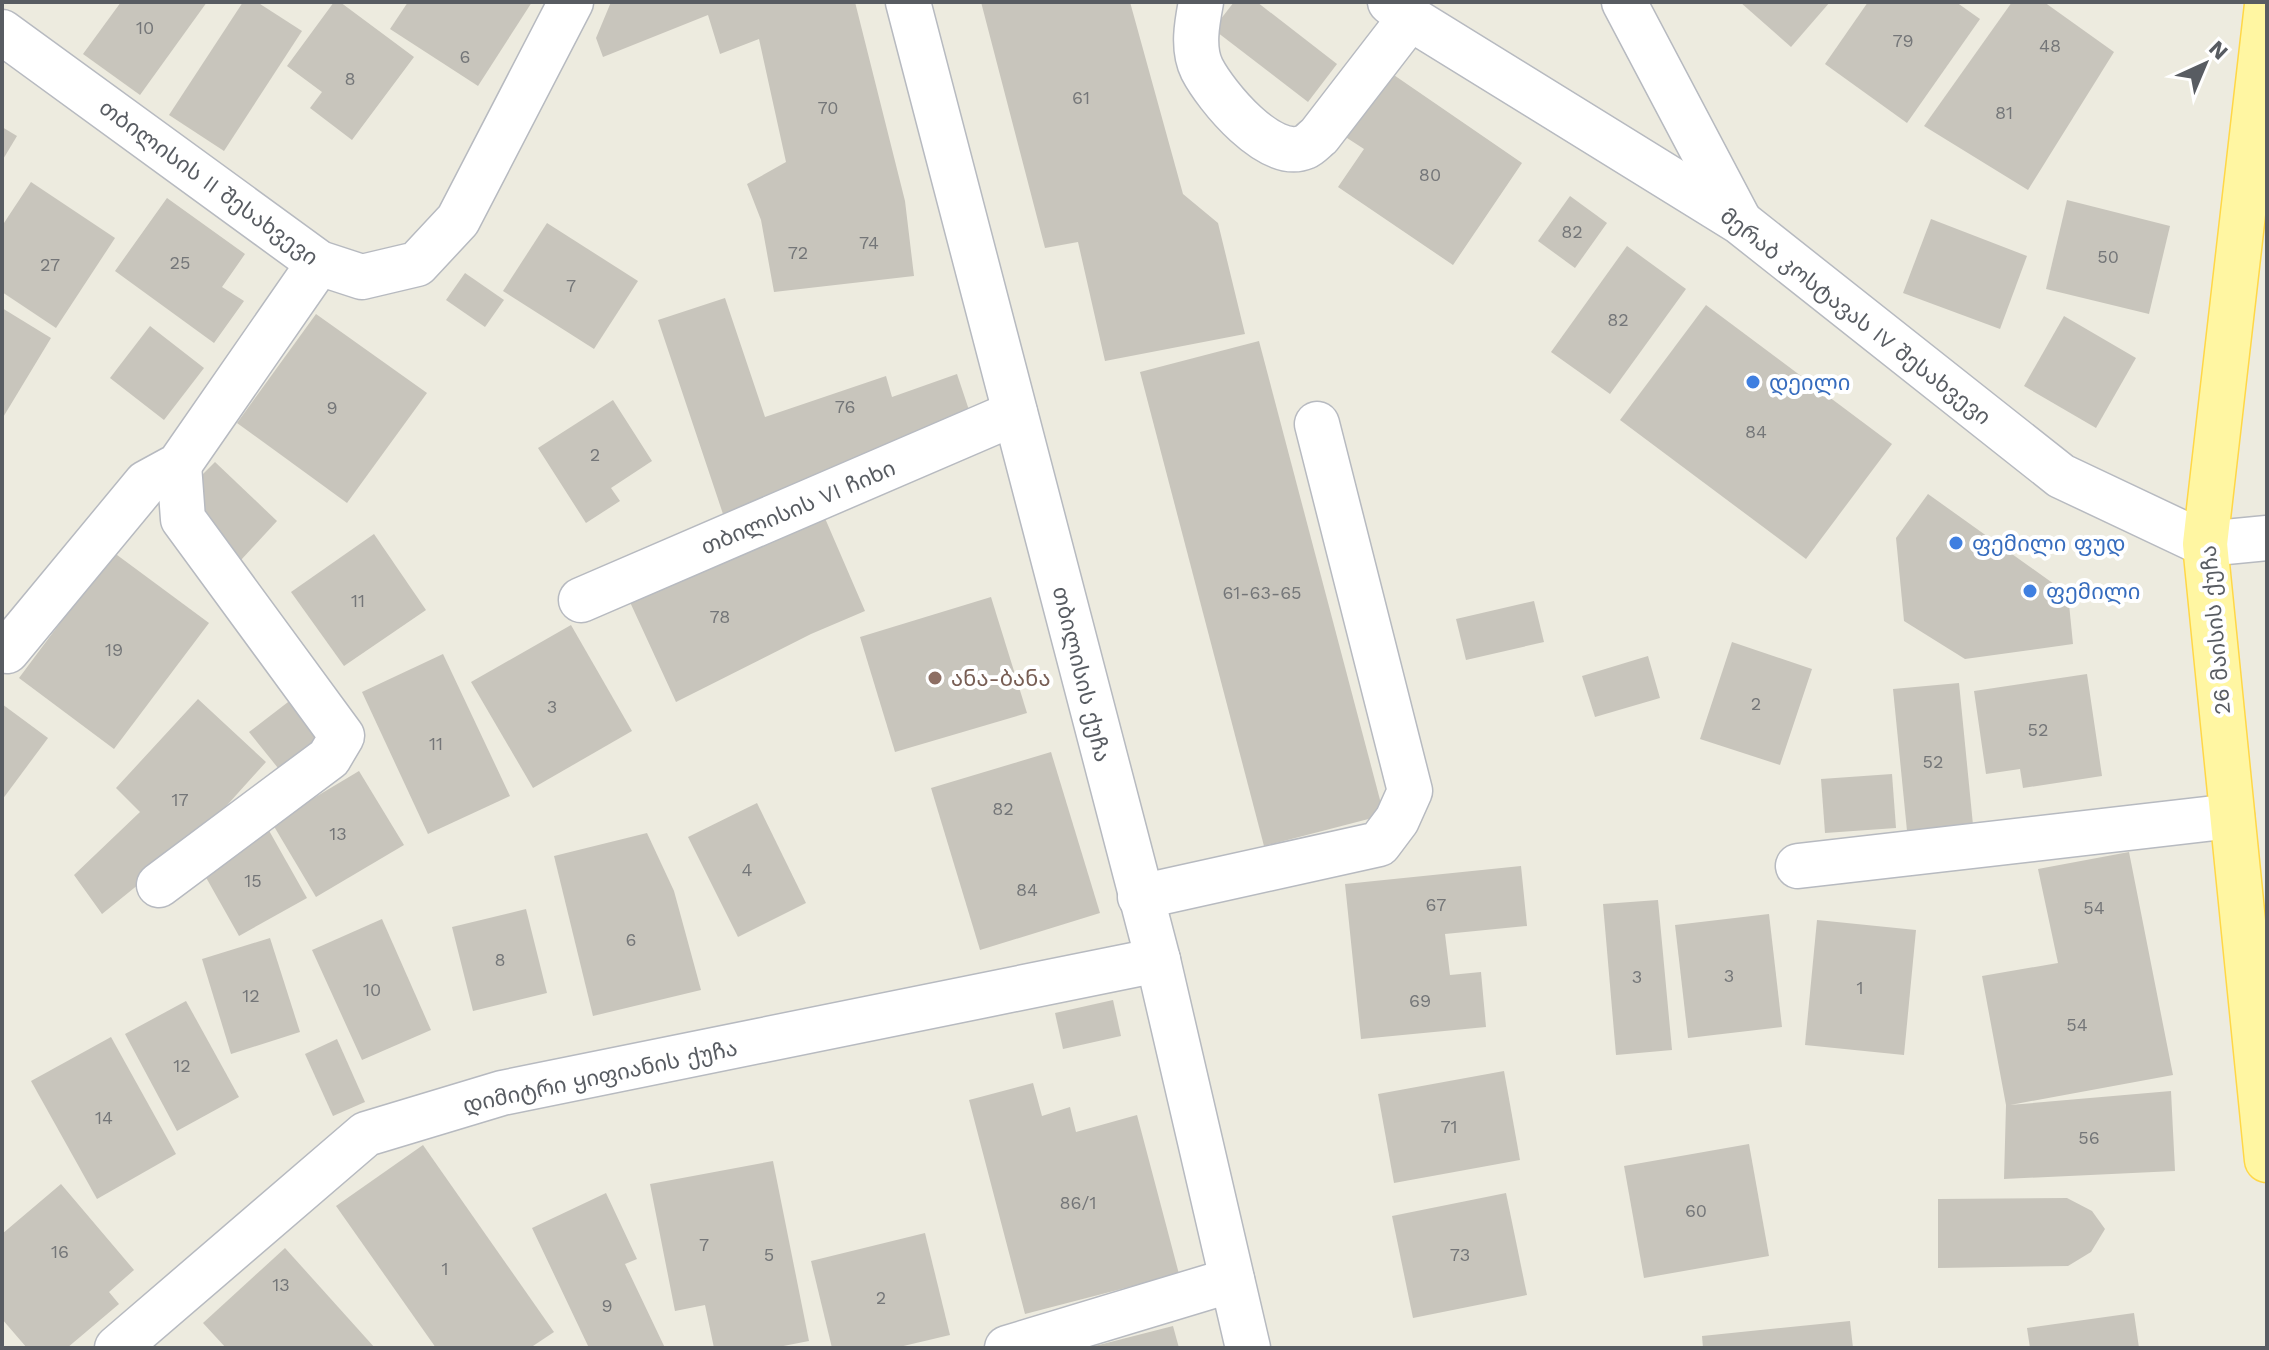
<svg xmlns="http://www.w3.org/2000/svg" width="2269" height="1350" font-family="'Work Sans','Noto Sans Georgian',sans-serif">
  <style>
    .building { fill: #c8c5bc }
    .lines { fill: none; stroke-linecap: round; stroke-linejoin: round }
    .minor-casing { stroke: #b7bac0; stroke-width: 47 }
    .major-casing { stroke: #ffd747; stroke-width: 47 }
    .minor { stroke: #fff; stroke-width: 44 }
    .major { stroke: #fff6a2; stroke-width: 44 }
    .shop-dot { fill: #3f7fe0; stroke: #fff; stroke-width: 3 }
    .education-dot { fill: #8d6e63; stroke: #fff; stroke-width: 3 }
    .labels { text-anchor: middle; stroke-width: 8; stroke-linejoin: round; paint-order: stroke }
    .number-label { font-size: 18px; fill: #747678 }
    .street-label { font-size: 22px; fill: #585c62; stroke: #fff }
    .shop-label { font-size: 22px; fill: #366cbe; stroke: #fff; text-anchor: start }
    .education-label { font-size: 22px; fill: #785e54; stroke: #fff; text-anchor: start }
  </style>
  <rect width="100%" height="100%" fill="#edebdf"/>
  <g class="building">
    <polygon points="121,2 207,2 140,95 83,54"/>
    <polygon points="243,2 257,2 302,31 224,151 169,115"/>
    <polygon points="334,2 340,2 414,57 352,140 310,108 322,92 287,66"/>
    <polygon points="408,2 532,2 478,86 390,29"/>
    <polygon points="611,2 855,2 905,201 914,276 774,292 761,220 747,184 786,162 759,39 720,54 708,15 603,57 596,38"/>
    <polygon points="981,2 1130,2 1183,194 1218,223 1245,334 1105,361 1078,242 1045,248"/>
    <polygon points="1234,2 1257,2 1337,64 1308,102 1213,29"/>
    <polygon points="1740,2 1830,2 1791,47"/>
    <polygon points="1868,2 1956,2 1980,19 1907,123 1825,64"/>
    <polygon points="2012,2 2044,2 2114,52 2028,190 1924,126"/>
    <polygon points="1388,71 1522,163 1453,265 1338,187 1364,149 1344,136"/>
    <polygon points="2,127 17,136 2,161"/>
    <polygon points="31,182 115,238 56,328 2,292 2,226"/>
    <polygon points="1570,196 1607,223 1575,268 1538,241"/>
    <polygon points="167,198 245,254 222,287 244,301 214,343 115,271"/>
    <polygon points="2067,200 2170,226 2149,314 2046,289"/>
    <polygon points="1931,219 2027,256 2000,329 1903,293"/>
    <polygon points="547,223 638,281 594,349 503,291"/>
    <polygon points="1627,246 1686,289 1610,394 1551,352"/>
    <polygon points="465,273 504,300 485,327 446,300"/>
    <polygon points="725,298 765,417 886,376 892,397 957,374 971,416 906,438 723,514 658,320"/>
    <polygon points="1706,305 1892,444 1806,559 1620,420"/>
    <polygon points="2,308 51,338 2,419"/>
    <polygon points="316,314 427,393 347,503 237,423"/>
    <polygon points="2064,316 2136,358 2096,428 2024,386"/>
    <polygon points="150,326 204,368 164,420 110,378"/>
    <polygon points="1259,341 1384,815 1264,846 1140,372"/>
    <polygon points="613,400 652,461 611,488 620,501 586,523 538,448"/>
    <polygon points="215,462 277,521 241,560 202,514 197,480"/>
    <polygon points="1928,494 2068,594 2073,644 1965,659 1904,621 1896,538"/>
    <polygon points="821,509 865,611 811,634 676,702 629,600"/>
    <polygon points="374,534 426,610 344,666 291,592"/>
    <polygon points="113,552 209,623 114,749 19,678"/>
    <polygon points="991,597 1027,713 895,752 860,637"/>
    <polygon points="1534,601 1544,642 1466,660 1456,619"/>
    <polygon points="571,625 632,731 533,788 471,682"/>
    <polygon points="1732,642 1812,669 1780,765 1700,739"/>
    <polygon points="443,654 510,796 428,834 362,692"/>
    <polygon points="1648,656 1660,698 1595,717 1582,676"/>
    <polygon points="2087,674 2102,776 2023,788 2020,769 1986,774 1974,691"/>
    <polygon points="1959,683 1974,835 1908,841 1893,689"/>
    <polygon points="198,699 266,762 202,833 102,914 74,875 140,812 116,788"/>
    <polygon points="292,699 320,736 278,768 249,732"/>
    <polygon points="2,704 48,738 2,800"/>
    <polygon points="1051,752 1100,913 980,950 931,788"/>
    <polygon points="359,771 404,845 316,897 272,823"/>
    <polygon points="1892,774 1896,828 1825,833 1821,779"/>
    <polygon points="757,803 806,903 738,937 688,837"/>
    <polygon points="267,827 307,898 239,936 199,865"/>
    <polygon points="647,833 674,891 701,990 593,1016 554,856"/>
    <polygon points="2129,852 2173,1075 2010,1105 2171,1091 2175,1171 2004,1179 2006,1105 1982,976 2058,963 2038,869"/>
    <polygon points="1521,866 1527,926 1445,934 1450,975 1481,972 1486,1027 1361,1039 1345,884"/>
    <polygon points="1658,900 1672,1050 1616,1055 1603,904"/>
    <polygon points="526,909 547,993 473,1011 452,927"/>
    <polygon points="1769,914 1782,1027 1688,1038 1675,925"/>
    <polygon points="382,919 431,1030 362,1060 312,950"/>
    <polygon points="1817,920 1916,930 1904,1055 1805,1045"/>
    <polygon points="270,938 300,1032 231,1054 202,959"/>
    <polygon points="1113,1000 1121,1036 1063,1049 1055,1013"/>
    <polygon points="186,1001 239,1097 177,1131 125,1034"/>
    <polygon points="111,1037 176,1154 97,1199 31,1081"/>
    <polygon points="337,1039 365,1102 333,1116 305,1054"/>
    <polygon points="1504,1071 1520,1160 1394,1183 1378,1094"/>
    <polygon points="1033,1083 1042,1116 1070,1107 1076,1132 1137,1115 1179,1274 1025,1314 969,1100"/>
    <polygon points="1749,1144 1769,1256 1644,1278 1624,1166"/>
    <polygon points="423,1145 554,1332 530,1348 436,1348 336,1206"/>
    <polygon points="773,1161 809,1341 773,1348 714,1348 705,1305 675,1311 650,1184"/>
    <polygon points="61,1184 134,1270 109,1292 119,1304 67,1348 27,1348 2,1319 2,1234"/>
    <polygon points="606,1193 637,1259 625,1264 665,1348 589,1348 532,1228"/>
    <polygon points="1506,1193 1527,1295 1413,1318 1392,1216"/>
    <polygon points="2067,1198 2092,1211 2105,1229 2091,1252 2068,1266 1938,1268 1938,1199"/>
    <polygon points="925,1233 950,1335 895,1348 832,1348 811,1261"/>
    <polygon points="285,1248 375,1348 226,1348 203,1323"/>
    <polygon points="2134,1313 2139,1348 2030,1348 2027,1328"/>
    <polygon points="1850,1321 1853,1348 1703,1348 1702,1336"/>
    <polygon points="1173,1326 1179,1348 1092,1348 1091,1347"/>
  </g>
  <g class="lines">
    <g class="minor-casing">
      <g id="minor">
        <polyline points="908,2 1158,960 1248,1348"/>
        <path d="M1201 2C1197 23 1192 49 1202 69 1216 96 1270 162 1305 147 1310 145 1315 139 1319 136L1410 18"/>
        <polyline points="1390,2 1410,18 1740,222 2061,476 2205,544 2267,538"/>
        <polyline points="1624,2 1739,220"/>
        <polyline points="2,32 319,263 362,277 417,264 458,220 571,2"/>
        <polyline points="581,600 1015,413"/>
        <polyline points="7,651 146,483 179,465 319,263"/>
        <polyline points="1798,866 2232,816"/>
        <polyline points="159,885 329,758 342,736 183,519 179,465"/>
        <polyline points="1140,897 1379,844 1397,820 1410,791 1317,424"/>
        <polyline points="117,1348 366,1134 502,1093 1158,960"/>
        <polyline points="1007,1348 1232,1280"/>
      </g>
    </g>
    <g class="major-casing">
      <polyline id="major" points="2267,5 2205,544 2267,1160"/>
    </g>
    <use href="#minor" class="minor"/>
    <use href="#major" class="major"/>
  </g>
  <g class="shop-dot">
    <circle cx="1753" cy="382" r="8"/>
    <circle cx="1956" cy="543" r="8"/>
    <circle cx="2030" cy="591" r="8"/>
  </g>
  <circle class="education-dot" cx="935" cy="678" r="8"/>
  <g class="labels">
    <g class="number-label">
      <text x="145" y="34">10</text>
      <text x="1903" y="47">79</text>
      <text x="2050" y="52">48</text>
      <text x="465" y="63">6</text>
      <text x="350" y="85">8</text>
      <text x="1081" y="104">61</text>
      <text x="828" y="114">70</text>
      <text x="2004" y="119">81</text>
      <text x="1430" y="181">80</text>
      <text x="1572" y="238">82</text>
      <text x="869" y="249">74</text>
      <text x="798" y="259">72</text>
      <text x="2108" y="263">50</text>
      <text x="180" y="269">25</text>
      <text x="50" y="271">27</text>
      <text x="571" y="292">7</text>
      <text x="1618" y="326">82</text>
      <text x="845" y="413">76</text>
      <text x="332" y="414">9</text>
      <text x="1756" y="438">84</text>
      <text x="595" y="461">2</text>
      <text x="1262" y="599">61-63-65</text>
      <text x="358" y="607">11</text>
      <text x="720" y="623">78</text>
      <text x="114" y="656">19</text>
      <text x="1756" y="710">2</text>
      <text x="552" y="713">3</text>
      <text x="2038" y="736">52</text>
      <text x="436" y="750">11</text>
      <text x="1933" y="768">52</text>
      <text x="180" y="806">17</text>
      <text x="1003" y="815">82</text>
      <text x="338" y="840">13</text>
      <text x="747" y="876">4</text>
      <text x="253" y="887">15</text>
      <text x="1027" y="896">84</text>
      <text x="1436" y="911">67</text>
      <text x="2094" y="914">54</text>
      <text x="631" y="946">6</text>
      <text x="500" y="966">8</text>
      <text x="1729" y="982">3</text>
      <text x="1637" y="983">3</text>
      <text x="1860" y="994">1</text>
      <text x="372" y="996">10</text>
      <text x="251" y="1002">12</text>
      <text x="1420" y="1007">69</text>
      <text x="2077" y="1031">54</text>
      <text x="182" y="1072">12</text>
      <text x="104" y="1124">14</text>
      <text x="1449" y="1133">71</text>
      <text x="2089" y="1144">56</text>
      <text x="1078" y="1209">86/1</text>
      <text x="1696" y="1217">60</text>
      <text x="704" y="1251">7</text>
      <text x="60" y="1258">16</text>
      <text x="769" y="1261">5</text>
      <text x="1460" y="1261">73</text>
      <text x="445" y="1275">1</text>
      <text x="281" y="1291">13</text>
      <text x="881" y="1304">2</text>
      <text x="607" y="1312">9</text>
    </g>
    <g class="street-label">
      <text transform="translate(209 182) rotate(36)" y="8">თბილისის II შესახვევი</text>
      <text transform="translate(1856 316) rotate(38)" y="8">მერაბ კოსტავას IV შესახვევი</text>
      <text transform="translate(798 507) rotate(-23)" y="8">თბილისის VI ჩიხი</text>
      <text transform="translate(2215 630) rotate(-95)" y="8">26 მაისის ქუჩა</text>
      <text transform="translate(1082 674) rotate(76)" y="8">თბილისის ქუჩა</text>
      <text transform="translate(600 1076) rotate(-12)" y="8">დიმიტრი ყიფიანის ქუჩა</text>
    </g>
    <g class="shop-label">
      <text x="1769" y="390">დეილი</text>
      <text x="1972" y="551">ფემილი ფუდ</text>
      <text x="2046" y="599">ფემილი</text>
    </g>
    <g class="education-label">
      <text x="951" y="686">ანა-ბანა</text>
    </g>
  </g>
  <rect width="2269" height="1350" fill="none" stroke="#585c62" stroke-width="8"/>
  <g transform="translate(2205 64) rotate(44)" stroke="#ffffff" stroke-width="6" paint-order="stroke">
  <path d="M0-6L14 30L0 20L-14 30Z" fill="#585c62"/>
  <text y="-12" font-size="22" font-weight="bold" text-anchor="middle" fill="#585c62">N</text>
  </g>
</svg>
